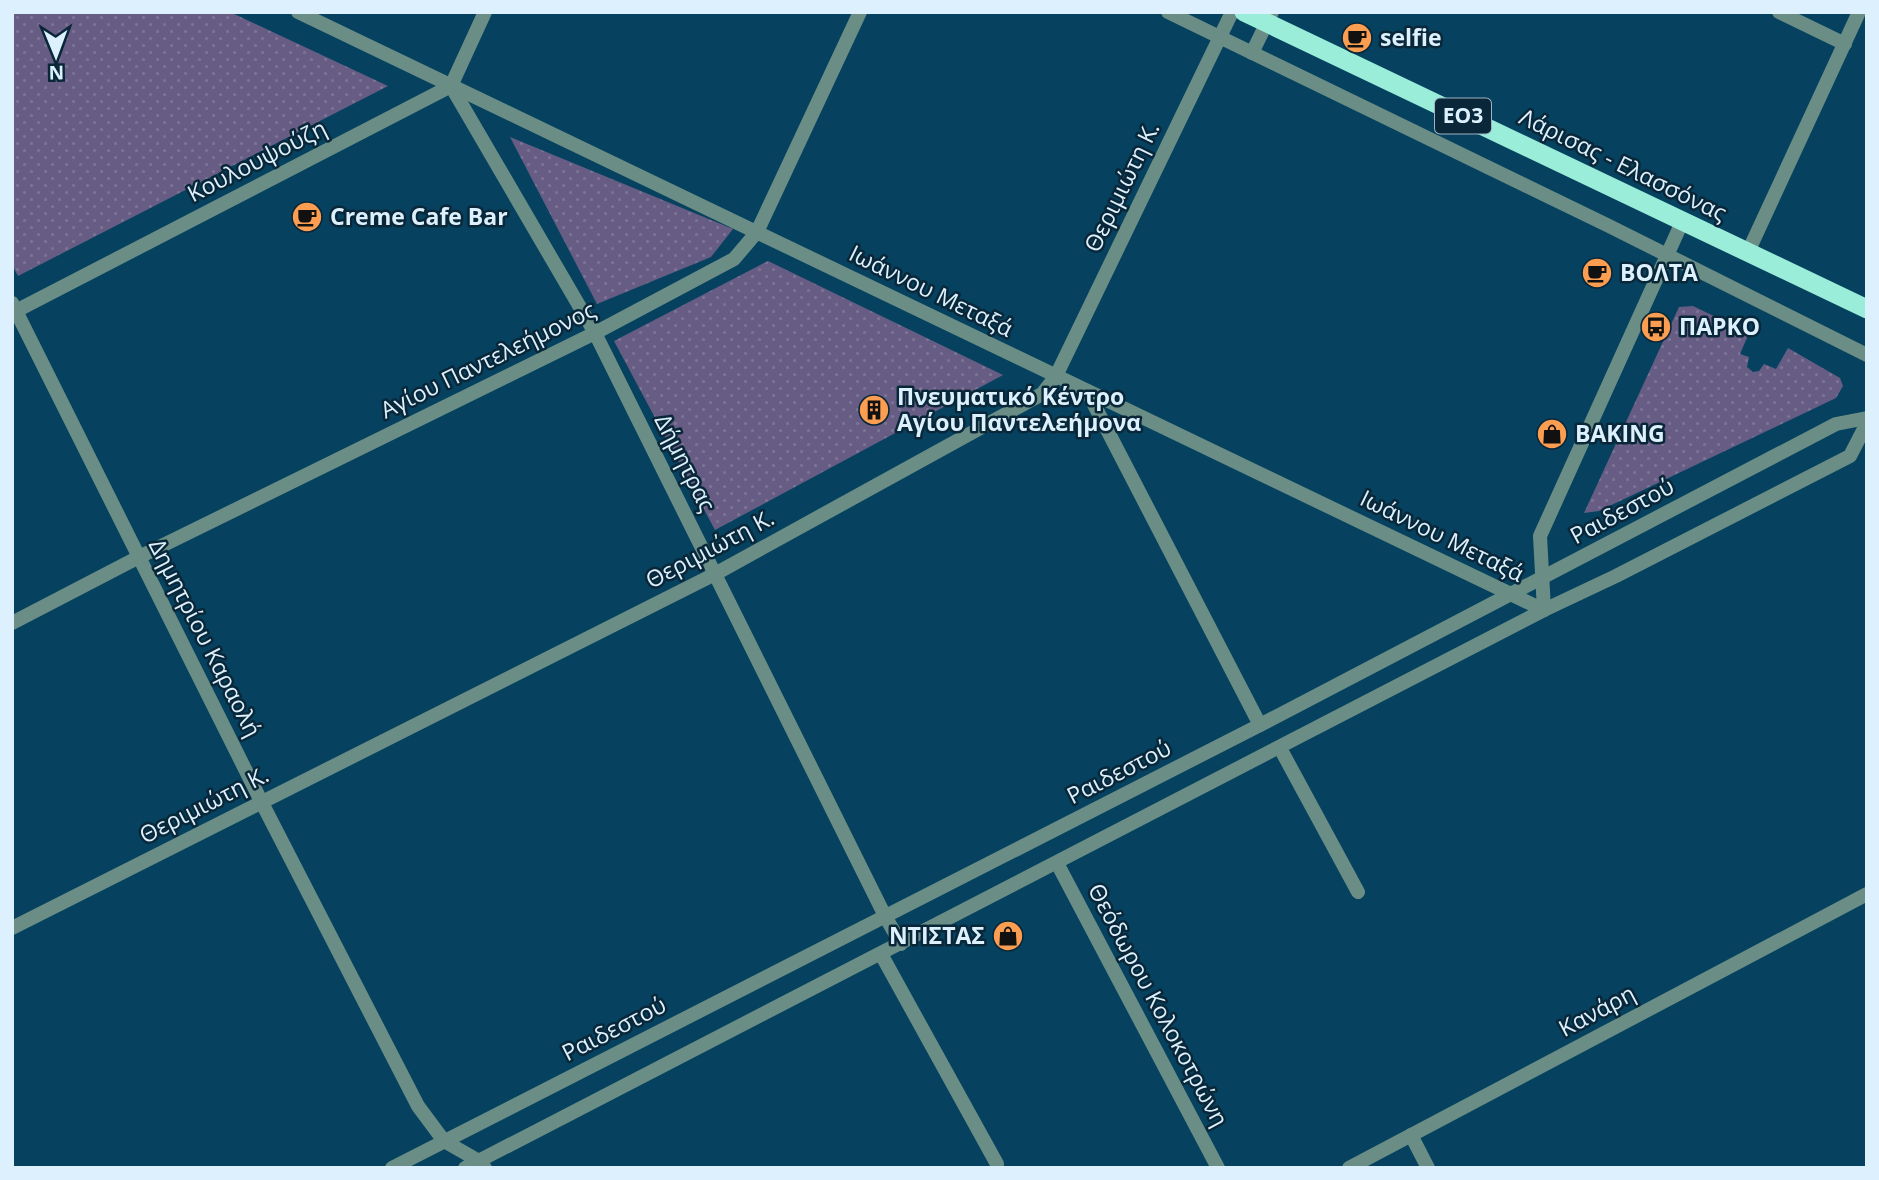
<svg xmlns="http://www.w3.org/2000/svg" width="1879" height="1180" font-family="'Open Sans',sans-serif">
  <style>
    .grass { fill: url(#grass-dots) }
    .lines { fill: none; stroke-linecap: round; stroke-linejoin: round }
    .service { stroke: #6a8e85; stroke-width: 14 }
    .pedestrian { stroke: #6a8e85; stroke-width: 14 }
    .minor { stroke: #6a8e85; stroke-width: 14 }
    .tertiary { stroke: #6a8e85; stroke-width: 14 }
    .trunk { stroke: #9aeed9; stroke-width: 19 }
    .labels { text-anchor: middle; stroke-width: 5; stroke-linejoin: round; paint-order: stroke }
    .shield { fill: #092738; stroke: #9db4c2; stroke-width: 2 }
    .shield-label { font-size: 21px; font-weight: bold; fill: #dcf0fd }
    .poi-label { font-size: 23px; font-weight: bold; fill: #dcf0fd; stroke: #092738; text-anchor: start }
    .street-label { font-size: 23px; fill: #dcf0fd; stroke: #092738 }
  </style>
  <defs>
    <pattern id="grass-dots" width="8" height="8" patternUnits="userSpaceOnUse" patternTransform="scale(1.75)"><rect width="8" height="8" fill="#675c83"/><path d="M2 2h.1M6 6h.1" fill="none" stroke="#7c7495" stroke-width="1.8" stroke-linecap="round"/></pattern>
  </defs>
  <rect width="100%" height="100%" fill="#06425f"/>
  <g class="grass">
    <polygon points="12,12 230,12 388,86 18,276 12,265"/>
    <polygon points="510,137 733,229 711,257 597,304"/>
    <polygon points="768,261 1003,375 715,530 614,341"/>
    <polygon points="1693,306 1749,333 1740,354 1749,357 1747,367 1753,372 1759,371 1764,364 1776,369 1788,348 1840,378 1843,386 1836,398 1599,511 1584,513 1679,307"/>
  </g>
  <g class="lines">
    <g class="service">
      <polyline points="1280,748 1358,892"/>
      <polyline points="881,954 997,1164"/>
    </g>
    <polyline class="pedestrian" points="595,333 734,259 757,232"/>
    <g class="minor">
      <polyline points="298,12 1544,610"/>
      <polyline points="1168,12 1607,225 1867,355"/>
      <polyline points="1779,12 1845,44"/>
      <polyline points="1252,53 1272,12"/>
      <polyline points="451,86 595,333 885,916 901,944"/>
      <polyline points="757,232 860,12"/>
      <polyline points="1748,252 1859,12"/>
      <polyline points="12,303 261,801 418,1106 444,1141 479,1161 485,1168"/>
      <polyline points="12,313 451,86 485,12"/>
      <polyline points="1087,391 1260,725"/>
      <polyline points="1544,610 1540,536 1683,220"/>
      <polyline points="12,623 139,557 595,333"/>
      <polyline points="1057,863 1218,1168"/>
      <polyline points="12,928 715,574 1042,394 1056,376 1232,12"/>
      <polyline points="1411,1135 1428,1168"/>
      <polyline points="1349,1168 1867,894"/>
    </g>
    <g class="tertiary">
      <polyline points="392,1168 1260,725 1836,424 1867,418"/>
      <polyline points="465,1168 1544,610 1616,576 1850,456 1867,423"/>
    </g>
    <polyline class="trunk" points="1244,12 1867,309"/>
  </g>
  <defs>
    <g id="cafe-disc" transform="scale(1.575)"><circle r="9.5" fill="#fc9e52" stroke="#092738"/><path d="M-5.5-4.5H6V0H3Q3 3.5 0 3.5H-2.5Q-5.5 3.5-5.5 0ZM3-3.2v2h1.7v-2ZM-6 4.5H4V6H-6Z" fill="#111"/></g>
    <g id="bus-disc" transform="scale(1.575)"><circle r="9.5" fill="#fc9e52" stroke="#092738"/><path d="M-5-6H5V4H4V6H2V4H-2V6H-4V4H-5ZM-3.5-4V0h7V-4ZM-3.5 1.2v1.5H-2V1.2ZM2 1.2v1.5H3.5V1.2Z" fill="#111"/></g>
    <g id="building-disc" transform="scale(1.575)"><circle r="9.5" fill="#fc9e52" stroke="#092738"/><path d="M-4-6H4V6H1V3H-1V6H-4ZM-2.5-4.3h1.7v1.8h-1.7ZM.8-4.3h1.7v1.8H.8ZM-2.5-1h1.7V.8h-1.7ZM.8-1h1.7V.8H.8Z" fill="#111"/></g>
    <g id="shop-disc" transform="scale(1.575)"><circle r="9.5" fill="#fc9e52" stroke="#092738"/><path d="M-5-2.5h2.3a2.7 3.5 0 0 1 5.4 0H5L5.5 6h-11ZM-1.5-2.5h3a1.5 2.3 0 0 0-3 0Z" fill="#111"/></g>
  </defs>
  <g fill-rule="evenodd">
    <use href="#cafe-disc" x="1357" y="38"/>
    <use href="#cafe-disc" x="307" y="217"/>
    <use href="#cafe-disc" x="1597" y="273"/>
    <use href="#bus-disc" x="1656" y="327"/>
    <use href="#building-disc" x="874" y="410"/>
    <use href="#shop-disc" x="1552" y="434"/>
    <use href="#shop-disc" x="1008" y="936"/>
  </g>
  <g class="labels">
    <rect class="shield" x="1435" y="98.5" width="56" height="35" rx="5"/>
    <g class="shield-label">
      <text x="1463" y="123">ΕΟ3</text>
    </g>
    <g class="poi-label">
      <text x="1380" y="46">selfie</text>
      <text x="330" y="225">Creme Cafe Bar</text>
      <text x="1620" y="281">ΒΟΛΤΑ</text>
      <text x="1679" y="335">ΠΑΡΚΟ</text>
      <text x="897" y="405">Πνευματικό Κέντρο<tspan x="897" dy="26">Αγίου Παντελεήμονα</tspan></text>
      <text x="1575" y="442">BAKING</text>
      <text x="985" y="944" text-anchor="end">ΝΤΙΣΤΑΣ</text>
    </g>
    <g class="street-label">
      <text transform="translate(257 161) rotate(-27)" y="8">Κουλουψούζη</text>
      <text transform="translate(1623 165) rotate(26)" y="8">Λάρισας - Ελασσόνας</text>
      <text transform="translate(1122 187) rotate(-64)" y="8">Θεριμιώτη Κ.</text>
      <text transform="translate(931 291) rotate(26)" y="8">Ιωάννου Μεταξά</text>
      <text transform="translate(488 360) rotate(-26)" y="8">Αγίου Παντελεήμονος</text>
      <text transform="translate(685 463) rotate(63)" y="8">Δήμητρας</text>
      <text transform="translate(1622 511) rotate(-28)" y="8">Ραιδεστού</text>
      <text transform="translate(1442 536) rotate(26)" y="8">Ιωάννου Μεταξά</text>
      <text transform="translate(710 549) rotate(-28)" y="8">Θεριμιώτη Κ.</text>
      <text transform="translate(205 638) rotate(63)" y="8">Δημητρίου Καραολή</text>
      <text transform="translate(1119 772) rotate(-27)" y="8">Ραιδεστού</text>
      <text transform="translate(204 805) rotate(-27)" y="8">Θεριμιώτη Κ.</text>
      <text transform="translate(1158 1005) rotate(62)" y="8">Θεόδωρου Κολοκοτρώνη</text>
      <text transform="translate(1597 1011) rotate(-28)" y="8">Κανάρη</text>
      <text transform="translate(614 1029) rotate(-27)" y="8">Ραιδεστού</text>
    </g>
  </g>
  <rect width="1879" height="1180" fill="none" stroke="#dcf0fd" stroke-width="28"/>
  <g transform="translate(56 56) rotate(179)" stroke="#092738" stroke-width="5" paint-order="stroke">
  <path d="M0-5L12 26L0 18L-12 26Z" fill="#dcf0fd"/>
  <text y="-10" font-size="19" font-weight="bold" text-anchor="middle" fill="#dcf0fd">N</text>
  </g>
</svg>
